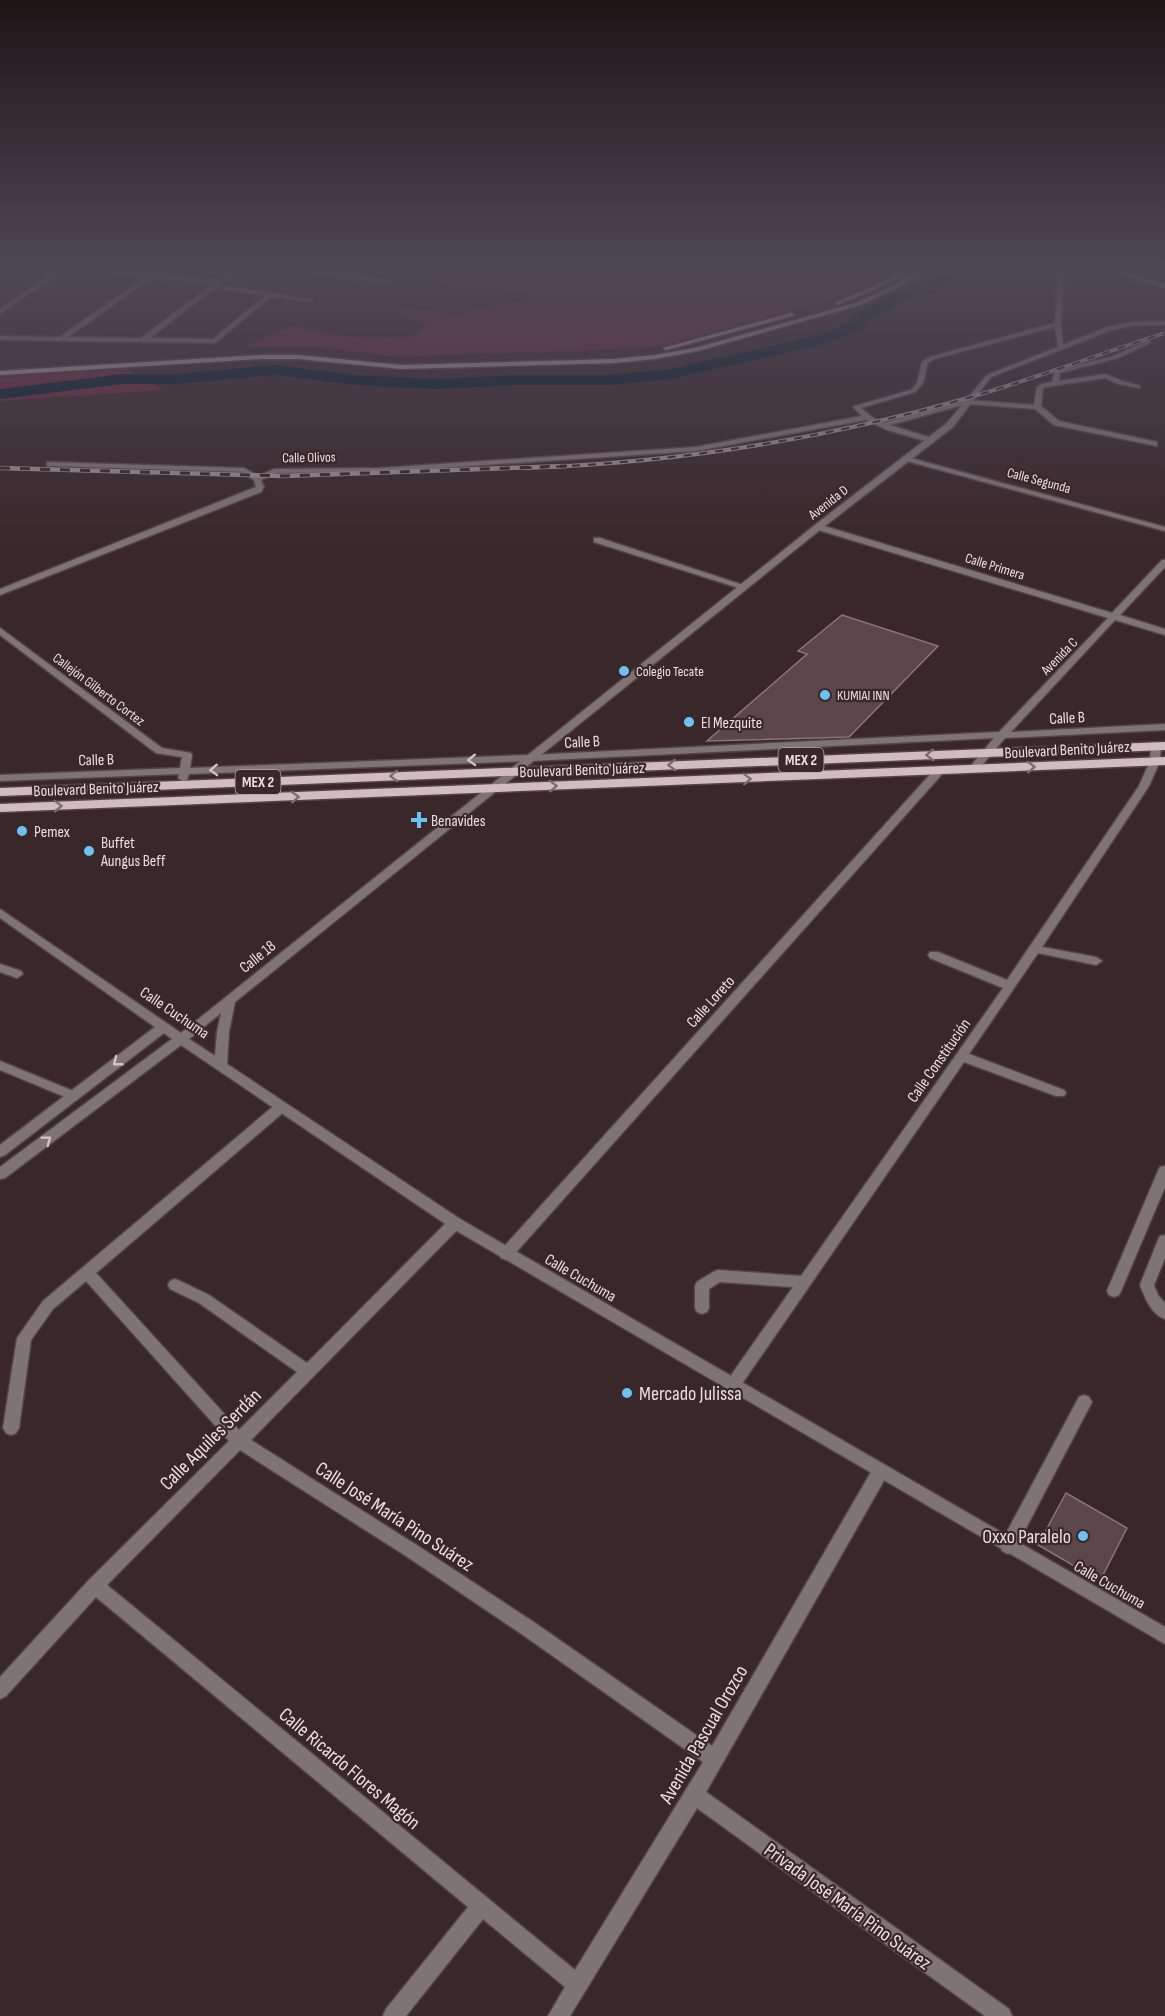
<svg xmlns="http://www.w3.org/2000/svg" width="1165" height="2016" font-family="'Sofia Sans Condensed',sans-serif">
  <style>
    .green { fill: #6c283a }
    .lines { fill: none; stroke-linecap: round; stroke-linejoin: round }
    .river { fill: #031c29; fill-rule: evenodd }
    .building { fill: #5b474a; stroke: #8a7478; stroke-width: 1.5 }
    .minor-casing { stroke: #554447; stroke-width: 3 }
    .tertiary-casing { stroke: #554447; stroke-width: 3 }
    .secondary-casing { stroke: #554447; stroke-width: 3 }
    .primary-casing { stroke: #554447; stroke-width: 3 }
    .minor { fill: #7e7476; fill-rule: evenodd }
    .tertiary { fill: #7e7476; fill-rule: evenodd }
    .secondary { fill: #ad9d9f; fill-rule: evenodd }
    .primary { fill: #d1bcbf; fill-rule: evenodd }
    .rail-far1-casing { stroke: #9c8d90; stroke-width: 4 }
    .rail-casing { stroke: #9c8d90; stroke-width: 4.5 }
    .rail-far1 { stroke: #39272a; stroke-width: 2; stroke-dasharray: 8; stroke-linecap: butt }
    .rail { stroke: #39272a; stroke-width: 3; stroke-dasharray: 10; stroke-linecap: butt }
    .oneway { stroke: #7d6a6d }
    .oneway2 { stroke: #d0c4c6 }
    .poi-dot { fill: #6dc2f3; stroke: #39272a; stroke-width: 2 }
    .labels { text-anchor: middle; stroke-width: 4.5; stroke-linejoin: round; paint-order: stroke }
    .far-street-label { font-size: 14px; fill: #ebdee0; stroke: #39272a }
    .far-poi-label { font-size: 14px; fill: #ebdee0; stroke: #39272a; text-anchor: start }
    .shield { fill: #39272a; stroke: #b6a7a9; stroke-width: 1.5 }
    .shield-label { font-size: 15px; font-weight: bold; fill: #ebdee0 }
    .street-label { font-size: 16px; fill: #ebdee0; stroke: #39272a }
    .poi-label { font-size: 16px; fill: #ebdee0; stroke: #39272a; text-anchor: start }
    .near-poi-label { font-size: 20px; fill: #ebdee0; stroke: #39272a; text-anchor: start }
    .near-street-label { font-size: 20px; fill: #ebdee0; stroke: #39272a }
  </style>
  <rect width="100%" height="100%" fill="#39272a"/>
  <g class="green">
    <polygon points="428,266 818,266 880,278 842,296 672,343 634,349 393,356 310,346 243,347 289,326 340,336 388,338 413,337 426,326 390,310 397,306 458,316 474,309 549,298 449,282 418,270"/>
    <polygon points="128,369 163,390 0,401 0,377"/>
  </g>
  <g class="lines">
    <polygon class="river" points="950,266 966,266 935,292 900,302 874,316 866,322 862,329 850,335 824,344 671,379 610,385 514,385 436,389 355,385 275,375 176,384 122,384 0,399 0,389 122,374 176,374 275,365 355,375 436,379 514,375 610,375 671,369 820,335 849,323 853,316 890,296 925,286"/>
  </g>
  <g class="building">
    <polygon points="842,615 938,646 849,737 707,741 807,654 798,651"/>
    <polygon points="1066,1493 1127,1528 1100,1581 1038,1545"/>
  </g>
  <g class="lines">
    <g class="minor-casing">
      <g id="minor">
        <path d="M76 266 149 274 161 266H168L156 275 218 280 233 269 220 266H249L345 273 388 281 385 283 345 277 240 269 219 285 313 300 310 302 272 296 215 343 0 340V336L60 337 145 277 91 273 79 269 56 276 0 314V309L52 274ZM152 278 214 283 141 338 68 337ZM215 288 266 295 213 339 150 338Z"/>
        <polygon points="883,266 894,266 923,274 920,276"/>
        <polygon points="1058,266 1064,266 1061,324 1063,348 1058,347 1055,327 934,359 928,363 923,383 915,392 861,408 872,417 883,423 967,400 1034,405 1037,387 1042,384 1052,382 1055,371 1114,356 1148,340 1151,342 1150,343 1118,358 1060,373 1059,381 1106,374 1122,381 1140,386 1140,388 1118,384 1105,378 1046,387 1043,388 1041,406 1059,421 1157,442 1157,446 1054,425 1035,409 967,404 890,425 932,438 933,440 929,442 887,430 866,420 696,451 380,472 275,473 261,480 264,487 261,492 0,595 0,589 256,487 254,480 242,472 50,466 47,466 47,462 244,468 258,476 274,469 380,468 696,447 862,416 853,407 855,406 911,390 917,383 922,362 930,357 1055,323"/>
        <polygon points="903,456 1165,527 1165,531 903,460"/>
        <polygon points="815,525 821,525 1112,613 1162,560 1165,560 1165,567 1120,615 1165,629 1165,635 1115,620 1011,732 1165,724 1165,730 1005,738 977,771 973,772 968,769 994,738 530,761 189,774 187,780 183,781 178,778 179,774 0,781 0,775 180,768 182,757 156,753 0,635 0,628 162,748 191,753 192,755 190,768 530,755 999,732 1108,618 815,529"/>
        <polygon points="594,538 600,538 749,587 742,589 594,542"/>
        <polygon points="1156,743 1161,746 1160,761 1149,786 1042,947 1096,957 1102,961 1096,965 1038,953 969,1054 1064,1090 1066,1093 1064,1096 1056,1096 964,1062 737,1391 732,1392 727,1391 724,1386 727,1381 793,1287 720,1282 709,1289 709,1308 707,1312 702,1314 697,1312 695,1308 695,1286 697,1282 713,1272 718,1270 801,1276 1003,988 930,958 928,955 930,952 938,952 1007,980 1139,786 1150,761 1151,746"/>
        <polygon points="939,768 944,771 943,773 511,1258 506,1260 501,1258 499,1254 501,1250 935,769"/>
        <polygon points="0,964 21,971 23,974 17,978 0,972"/>
        <polygon points="0,1061 78,1093 80,1096 78,1099 70,1099 0,1070"/>
        <path d="M281 1102 286 1104 287 1107 286 1110 96 1273 239 1430 297 1372 199 1303 170 1289 168 1285 170 1281 175 1279 180 1281 209 1295 307 1363 450 1219 455 1218 460 1219 462 1223 460 1227 251 1440 418 1546 535 1623 712 1746 874 1467 880 1465 886 1467 888 1472 886 1477 706 1792 1009 2009 1012 2016H985L697 1808 570 2016H548L565 1987 483 1919 406 2016H383L386 2009 468 1907 96 1597 6 1696 0 1699V1677L89 1580 229 1441 86 1281 53 1309 31 1340 19 1428 16 1433 11 1435 6 1433 3 1428 17 1338 43 1301 276 1104ZM240 1450 406 1556 523 1635 703 1762 575 1970 107 1585Z"/>
        <polygon points="1165,1166 1165,1187 1121,1291 1119,1295 1114,1297 1109,1295 1107,1291 1158,1171 1160,1167"/>
        <path d="M1165 1235V1258L1154 1285 1158 1295 1165 1303V1319C1151 1314 1145 1298 1140 1285L1158 1240 1160 1236Z"/>
        <polygon points="1084,1395 1089,1397 1092,1402 1014,1551 1008,1554 1002,1551 1000,1546 1002,1541 1079,1397"/>
      </g>
    </g>
    <g class="tertiary-casing">
      <path id="tertiary" d="M1165 321V325L1132 326 1112 330 991 377 953 427 821 529 235 1002 229 1032 227 1064 460 1219 1165 1627V1644L450 1227 181 1045 5 1178 0 1179V1167L172 1039 164 1033 5 1155 0 1157V1145L155 1027 0 918V909L181 1033 815 525 947 423 987 375 1108 327 1132 322ZM221 1013 217 1032 215 1056 189 1039Z"/>
    </g>
    <g class="secondary-casing">
      <g id="secondary">
        <polygon points="911,266 919,266 872,291 839,304 834,303 868,289"/>
        <polygon points="926,266 933,266 901,286 860,305 698,351 655,359 615,363 401,369 298,359 261,359 0,375 0,371 261,355 298,355 401,365 615,359 655,355 695,348 856,303 897,284"/>
        <polygon points="1094,266 1104,266 1165,284 1165,288"/>
        <polygon points="791,313 794,315 793,316 666,350 663,348"/>
      </g>
    </g>
    <g class="primary-casing">
      <g id="primary">
        <polygon points="1165,742 1165,750 0,796 0,788"/>
        <polygon points="1165,757 1165,765 0,812 0,804"/>
      </g>
    </g>
    <use href="#minor" class="minor"/>
    <use href="#tertiary" class="tertiary"/>
    <use href="#secondary" class="secondary"/>
    <use href="#primary" class="primary"/>
    <g class="rail-far1-casing">
      <path id="rail-far1" d="M524 468C675 463 826 439 971 397 1036 378 1100 354 1165 333"/>
    </g>
    <g class="rail-casing">
      <polyline id="rail" points="0,468 284,476 567,466"/>
    </g>
    <use href="#rail-far1" class="rail-far1"/>
    <use href="#rail" class="rail"/>
  </g>
  <defs><path id="oneway-chevron" d="M-2-3.5L2.5 0L-2 3.5" fill="none" stroke-width="1.6" stroke-linecap="round" stroke-linejoin="round" transform="scale(1.5)"/></defs>
  <g class="oneway">
    <use href="#oneway-chevron" transform="translate(930 755) rotate(178)"/>
    <use href="#oneway-chevron" transform="translate(672 765) rotate(178)"/>
    <use href="#oneway-chevron" transform="translate(1031 767) rotate(-2)"/>
    <use href="#oneway-chevron" transform="translate(394 776) rotate(178)"/>
    <use href="#oneway-chevron" transform="translate(747 779) rotate(-2)"/>
    <use href="#oneway-chevron" transform="translate(553 786) rotate(-2)"/>
    <use href="#oneway-chevron" transform="translate(295 797) rotate(-2)"/>
    <use href="#oneway-chevron" transform="translate(58 806) rotate(-2)"/>
  </g>
  <g class="oneway2">
    <use href="#oneway-chevron" transform="translate(472 760) rotate(178)"/>
    <use href="#oneway-chevron" transform="translate(214 770) rotate(178)"/>
    <use href="#oneway-chevron" transform="translate(117 1062) rotate(142)"/>
    <use href="#oneway-chevron" transform="translate(47 1140) rotate(-37)"/>
  </g>
  <linearGradient id="sky" x2="0" y2="1"><stop stop-color="#1f1517"/><stop offset="0.49" stop-color="#4e4755"/><stop offset="1" stop-color="#4e4755" stop-opacity="0"/></linearGradient>
  <rect width="1165" height="548" fill="url(#sky)"/>
  <g class="poi-dot">
    <circle cx="624" cy="671" r="6"/>
    <circle cx="825" cy="695" r="6"/>
    <circle cx="689" cy="722" r="6"/>
    <path d="M416 811h6v6h6v6h-6v6h-6v-6h-6v-6h6z"/>
    <circle cx="22" cy="831" r="6"/>
    <circle cx="89" cy="851" r="6"/>
    <circle cx="627" cy="1393" r="6"/>
    <circle cx="1083" cy="1536" r="6"/>
  </g>
  <g class="labels">
    <g class="far-street-label">
      <text transform="translate(309 457) rotate(-1)" y="5">Calle Olivos</text>
      <text transform="translate(1039 480) rotate(15)" y="5">Calle Segunda</text>
      <text transform="translate(828 502) rotate(-38)" y="5">Avenida D</text>
      <text transform="translate(995 566) rotate(17)" y="5">Calle Primera</text>
      <text transform="translate(1059 656) rotate(-46)" y="5">Avenida C</text>
      <text transform="translate(99 689) rotate(37)" y="5">Callejón Gilberto Cortez</text>
    </g>
    <g class="far-poi-label">
      <text x="636" y="676">Colegio Tecate</text>
      <text x="837" y="700">KUMIAI INN</text>
    </g>
    <g class="shield">
      <rect x="778.5" y="748" width="45" height="24" rx="4.5"/>
      <rect x="235.5" y="770" width="45" height="24" rx="4.5"/>
    </g>
    <g class="shield-label">
      <text x="801" y="765">MEX 2</text>
      <text x="258" y="787">MEX 2</text>
    </g>
    <g class="street-label">
      <text transform="translate(1067 717) rotate(-3)" y="6">Calle B</text>
      <text transform="translate(582 741) rotate(-3)" y="6">Calle B</text>
      <text transform="translate(1067 749) rotate(-3)" y="6">Boulevard Benito Juárez</text>
      <text transform="translate(96 759) rotate(-2)" y="6">Calle B</text>
      <text transform="translate(582 769) rotate(-2)" y="6">Boulevard Benito Juárez</text>
      <text transform="translate(96 788) rotate(-2)" y="6">Boulevard Benito Juárez</text>
      <text transform="translate(257 956) rotate(-39)" y="6">Calle 18</text>
      <text transform="translate(710 1001) rotate(-48)" y="6">Calle Loreto</text>
      <text transform="translate(175 1012) rotate(34)" y="6">Calle Cuchuma</text>
      <text transform="translate(938 1060) rotate(-55)" y="6">Calle Constitución</text>
      <text transform="translate(581 1277) rotate(30)" y="6">Calle Cuchuma</text>
      <text transform="translate(1110 1584) rotate(30)" y="6">Calle Cuchuma</text>
    </g>
    <g class="poi-label">
      <text x="701" y="728">El Mezquite</text>
      <text x="431" y="826">Benavides</text>
      <text x="34" y="837">Pemex</text>
      <text x="101" y="848">Buffet<tspan x="101" dy="18">Aungus Beff</tspan></text>
    </g>
    <g class="near-poi-label">
      <text x="639" y="1400">Mercado Julissa</text>
      <text x="1071" y="1543" text-anchor="end">Oxxo Paralelo</text>
    </g>
    <g class="near-street-label">
      <text transform="translate(210 1439) rotate(-45)" y="7">Calle Aquiles Serdán</text>
      <text transform="translate(395 1516) rotate(33)" y="7">Calle José María Pino Suárez</text>
      <text transform="translate(703 1734) rotate(-60)" y="7">Avenida Pascual Orozco</text>
      <text transform="translate(350 1768) rotate(40)" y="7">Calle Ricardo Flores Magón</text>
      <text transform="translate(848 1906) rotate(36)" y="7">Privada José María Pino Suárez</text>
    </g>
  </g>
</svg>
